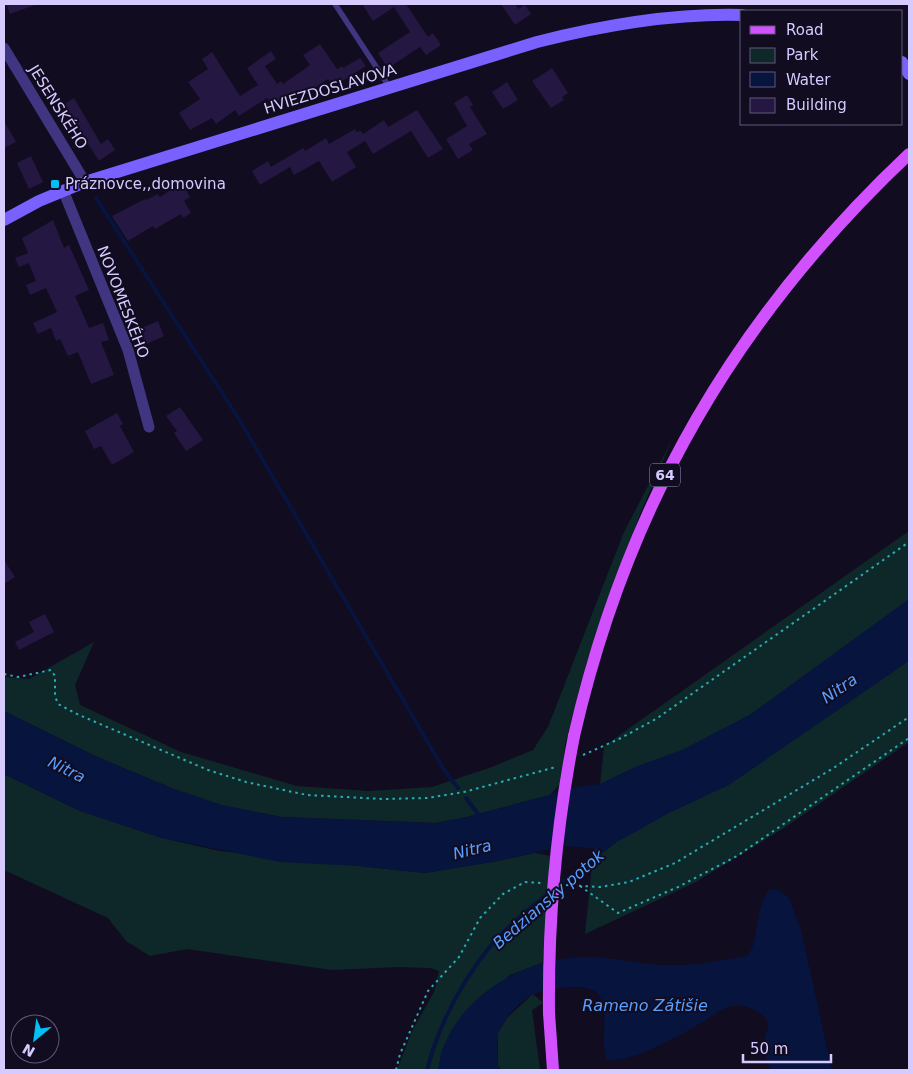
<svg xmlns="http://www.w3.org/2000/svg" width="913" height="1074" font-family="'DejaVu Sans',sans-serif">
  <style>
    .green { fill: #0e282a }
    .water { fill: #07143d }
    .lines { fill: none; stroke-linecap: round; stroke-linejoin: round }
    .stream { stroke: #07143d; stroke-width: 4 }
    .building { fill: #241741 }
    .path { stroke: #28adb5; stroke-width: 2; stroke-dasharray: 2.5 4; stroke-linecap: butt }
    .lane { stroke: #403581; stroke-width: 5.5 }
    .street { stroke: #403581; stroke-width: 11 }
    .secondary { stroke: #7861ff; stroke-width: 12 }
    .primary { stroke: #d251ff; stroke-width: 12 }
    .primary-bridge { stroke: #d251ff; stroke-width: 12 }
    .poi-dot { fill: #00c0f5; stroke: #110c20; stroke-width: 2 }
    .labels { text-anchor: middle; stroke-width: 4; stroke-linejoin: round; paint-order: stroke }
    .shield { fill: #110c20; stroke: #9b91bc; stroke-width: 1 }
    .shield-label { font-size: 14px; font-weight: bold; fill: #d6caff }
    .street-label { font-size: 15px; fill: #d6caff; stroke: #110c20 }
    .poi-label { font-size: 15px; fill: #d6caff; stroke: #110c20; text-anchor: start }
    .water-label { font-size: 16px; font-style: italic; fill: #589fff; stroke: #110c20 }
  </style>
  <rect width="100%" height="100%" fill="#110c20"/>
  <g class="green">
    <polygon points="672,440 640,514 586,664 565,745 561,783 550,795 463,818 435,823 282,817 221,805 174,789 95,756 4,711 4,677 29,679 94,642 75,685 80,705 181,752 297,786 368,791 432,787 492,767 533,750 548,727 624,532"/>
    <polygon points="909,531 909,742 784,828 696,882 585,934 604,746"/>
    <polygon points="4,774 80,811 162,838 219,851 424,873 492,862 535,853 550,856 545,945 542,963 510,975 459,1022 443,1048 438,1070 397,1070 412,1031 434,992 439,971 431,968 399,967 332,970 187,949 150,956 126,941 108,918 4,870"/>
    <polygon points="533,994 543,1003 532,1010 540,1070 501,1070 498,1066 498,1033 507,1018"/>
  </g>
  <g class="water">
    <polygon points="909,599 909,661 729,785 667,814 623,839 599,849 565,846 492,862 425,873 360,866 280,862 162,838 80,811 4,774 4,711 95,756 174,789 221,805 282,817 435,823 463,818 550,795 561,789 600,784 635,767 684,749 751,714"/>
    <path d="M770 889 779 890 789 898 801 930 832 1070H771C760 1046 763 1046 769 1023 762 1012 746 1003 733 1006 723 1007 714 1015 706 1020 685 1033 630 1064 607 1060 599 1043 611 1007 597 993 586 982 545 988 532 995 519 1002 504 1018 499 1032 496 1041 498 1056 498 1066L501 1070H438C440 1063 440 1054 443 1048 465 991 528 957 587 957 616 957 645 966 674 965 698 965 723 960 747 956 760 943 754 907 770 889Z"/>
  </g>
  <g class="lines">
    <g class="stream">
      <polyline points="96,198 239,419 444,770 458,788"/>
      <polyline points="466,798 481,818"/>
      <polyline points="557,886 614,842"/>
      <path d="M427 1070C439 1024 462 981 492 944 508 925 530 909 549 893"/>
    </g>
  </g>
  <g class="building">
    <polygon points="6,4 34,4 35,5 10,14"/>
    <polygon points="362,4 406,4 428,37 433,33 441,45 426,55 420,47 388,68 378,53 410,32 394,7 373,21"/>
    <polygon points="501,4 515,4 518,9 525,5 531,14 515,25"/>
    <polygon points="320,44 337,69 342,66 343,68 360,58 366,66 333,87 328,79 302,97 297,90 272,106 267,98 239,116 235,110 216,124 212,118 190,130 179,113 200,99 188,82 208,69 202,59 212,52 240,96 258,85 247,68 271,51 276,59 265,66 277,84 281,81 283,84 310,65 303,55"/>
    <polygon points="552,68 568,93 562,97 564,100 551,108 532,81"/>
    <polygon points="507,82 518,100 503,109 492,92"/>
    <polygon points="467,95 473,105 470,107 487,134 469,144 473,150 458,159 446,139 467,126 454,103"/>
    <polygon points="74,98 101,144 108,139 115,150 99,161 63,105"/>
    <polygon points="417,110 443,149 428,158 411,131 373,154 365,141 347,152 356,167 332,182 319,161 294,175 290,167 260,185 252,171 268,161 271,167 303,148 305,151 326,138 329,144 355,129 356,132 361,131 363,134 384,120 388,127"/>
    <polygon points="4,121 16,142 4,148"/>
    <polygon points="31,156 43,182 29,189 17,163"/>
    <polygon points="182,183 190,197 184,201 191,213 183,218 181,214 155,229 153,226 128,241 112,216 145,199 146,200 158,194 160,197"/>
    <polygon points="53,220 64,248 69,245 89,290 75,296 89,328 103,323 109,340 101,342 114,375 91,384 78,352 68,356 60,339 56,341 51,328 38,334 33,323 57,312 46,288 30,295 26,285 36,281 29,263 19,267 15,258 28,253 22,238"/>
    <polygon points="158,321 164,336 145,345 139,329"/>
    <polygon points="180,407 203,440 186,451 174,433 177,431 166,416"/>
    <polygon points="117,413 123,424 120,426 134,452 112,465 101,446 94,449 85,431"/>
    <polygon points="4,560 15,577 4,584"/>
    <polygon points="45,614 54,632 19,650 15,642 34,632 29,622"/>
  </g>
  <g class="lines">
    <g class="path">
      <polyline points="4,674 18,677 51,670 55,676 55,696 58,704 79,715 208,770 246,782 307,795 383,799 427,798 464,792 556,767"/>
      <polyline points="583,755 619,739 656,719 909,542"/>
      <polyline points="566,885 600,887 629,882 675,863 832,769 909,717"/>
      <polyline points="580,886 618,913 678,887 737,856 909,738"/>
      <polyline points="396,1070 400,1054 428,991 459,957 480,918 503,894 525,882 541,883"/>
    </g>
    <polyline class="lane" points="335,4 390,88"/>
    <g class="street">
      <polyline points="4,48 85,182"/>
      <polyline points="63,190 128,350 149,427"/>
    </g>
    <g class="secondary">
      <polyline points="902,62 909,74"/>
      <path d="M4 220 39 201 85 182 537 42C604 25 672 13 742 15"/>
    </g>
    <g class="primary">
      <path d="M574 736C627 504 736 317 909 154"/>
      <polyline points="549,1013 553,1070"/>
    </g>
    <path class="primary-bridge" d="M549 1013C548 919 556 828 574 736"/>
  </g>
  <rect class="poi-dot" x="50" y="179" width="10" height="10" rx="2.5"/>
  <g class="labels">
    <rect class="shield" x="650" y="463.5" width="30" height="23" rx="4"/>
    <g class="shield-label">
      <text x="665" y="480">64</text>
    </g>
    <g class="street-label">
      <text transform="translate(330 89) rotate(-17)" y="5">HVIEZDOSLAVOVA</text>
      <text transform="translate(58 107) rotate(58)" y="5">JESENSKÉHO</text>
      <text transform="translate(123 302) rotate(69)" y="5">NOVOMESKÉHO</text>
    </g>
    <g class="poi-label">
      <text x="65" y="189">Práznovce,,domovina</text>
    </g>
    <g class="water-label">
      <text transform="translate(839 688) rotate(-34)" y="6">Nitra</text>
      <text transform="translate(67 769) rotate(26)" y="6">Nitra</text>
      <text transform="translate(472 849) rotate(-14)" y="6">Nitra</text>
      <text transform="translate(548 899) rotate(-41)" y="6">Bedziansky potok</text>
      <text x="645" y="1011">Rameno Zátišie</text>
    </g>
  </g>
  <rect width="913" height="1074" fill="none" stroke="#d6caff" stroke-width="10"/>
  <rect x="740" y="10" width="162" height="115" fill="#110c20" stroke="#605879"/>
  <rect x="750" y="26" width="25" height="8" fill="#d251ff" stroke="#605879"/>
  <text x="786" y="35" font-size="15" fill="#d6caff">Road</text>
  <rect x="750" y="48" width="25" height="15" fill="#0e282a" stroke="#605879"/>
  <text x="786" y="60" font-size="15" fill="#d6caff">Park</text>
  <rect x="750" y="72" width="25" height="15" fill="#07143d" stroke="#605879"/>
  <text x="786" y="85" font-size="15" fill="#d6caff">Water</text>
  <rect x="750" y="98" width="25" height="15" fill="#241741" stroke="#605879"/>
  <text x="786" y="110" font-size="15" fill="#d6caff">Building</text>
  <g transform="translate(35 1039) rotate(209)"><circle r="24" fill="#110c20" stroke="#605879"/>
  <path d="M0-4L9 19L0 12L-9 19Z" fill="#00c0f5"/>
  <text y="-8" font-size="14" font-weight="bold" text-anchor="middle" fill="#d6caff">N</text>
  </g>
  <path d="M743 1054v8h88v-8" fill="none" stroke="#d6caff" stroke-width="2.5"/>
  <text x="750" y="1054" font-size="15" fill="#d6caff" stroke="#110c20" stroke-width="4" paint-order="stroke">50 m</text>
</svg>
